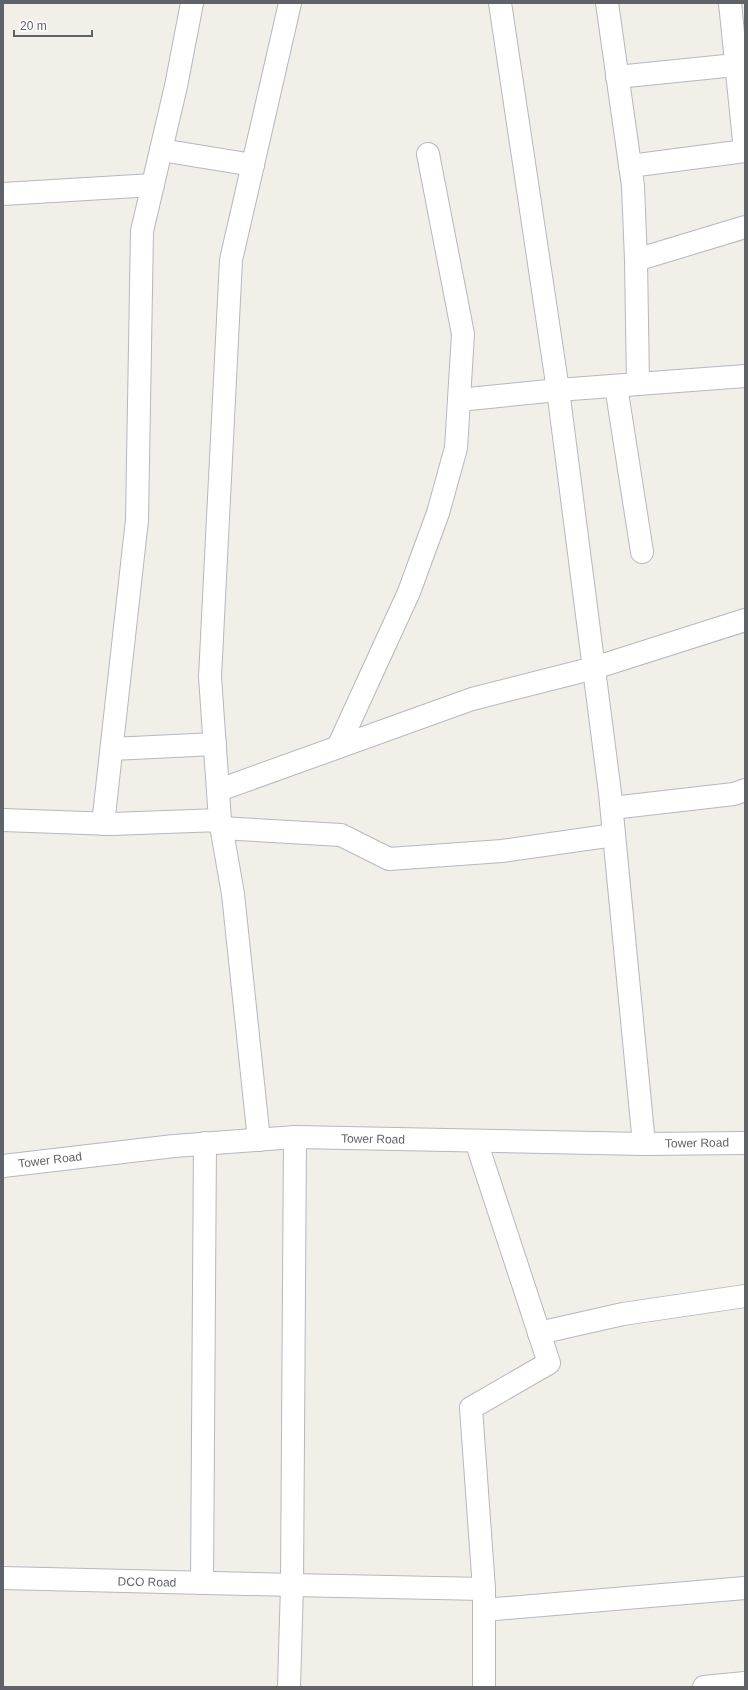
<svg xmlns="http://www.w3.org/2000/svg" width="748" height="1690" font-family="Arial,sans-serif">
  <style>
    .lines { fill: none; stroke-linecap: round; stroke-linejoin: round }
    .minor-casing { stroke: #b5b8bc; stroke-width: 24 }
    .tertiary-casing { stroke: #b5b8bc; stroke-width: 24 }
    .minor { stroke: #fff; stroke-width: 22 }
    .tertiary { stroke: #fff; stroke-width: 22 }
    .labels { text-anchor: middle; stroke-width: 4; stroke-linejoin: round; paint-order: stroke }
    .street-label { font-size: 12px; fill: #5f6368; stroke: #fff }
  </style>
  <rect width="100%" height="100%" fill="#f1efe8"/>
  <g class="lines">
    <g class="minor-casing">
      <g id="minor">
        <polyline points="500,3 558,390 610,793 644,1144"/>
        <polyline points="607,3 633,186 636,260 638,384"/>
        <polyline points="730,3 745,151"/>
        <polyline points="617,77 745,64"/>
        <polyline points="161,150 253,165"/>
        <polyline points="630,166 745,151"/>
        <polyline points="3,194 153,185"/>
        <polyline points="636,260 745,227"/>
        <polyline points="616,386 642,552"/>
        <polyline points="459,400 558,390 745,376"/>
        <polyline points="338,747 409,592 438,513 456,448 463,334 428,154"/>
        <polyline points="112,749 215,744"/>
        <polyline points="219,790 472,699 594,668 745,620"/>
        <polyline points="612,808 734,794 745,790"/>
        <polyline points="3,820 112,824 220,820 233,894 259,1140"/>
        <polyline points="220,820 210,677 231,260 290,3"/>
        <polyline points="103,824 137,520 142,231 176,86 192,3"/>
        <polyline points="221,828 341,835 389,859 502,851 614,835"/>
        <polyline points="295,1137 292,1585 484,1589"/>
        <polyline points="476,1141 549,1363 471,1408 484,1589 484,1687"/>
        <polyline points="3,1166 174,1146 295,1137 644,1144 745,1143"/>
        <polyline points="539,1333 623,1314 745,1296"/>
        <polyline points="202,1583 205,1143"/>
        <polyline points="484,1610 745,1588"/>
        <polyline points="704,1687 745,1683"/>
      </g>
    </g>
    <g class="tertiary-casing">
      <polyline id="tertiary" points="3,1578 292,1585 289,1687"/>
    </g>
    <use href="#minor" class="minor"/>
    <use href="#tertiary" class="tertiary"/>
  </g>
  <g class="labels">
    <g class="street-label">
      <text transform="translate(373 1139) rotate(1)" y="4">Tower Road</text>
      <text transform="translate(697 1143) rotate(-1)" y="4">Tower Road</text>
      <text transform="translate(50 1160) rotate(-7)" y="4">Tower Road</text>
      <text transform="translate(147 1582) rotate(1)" y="4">DCO Road</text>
    </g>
  </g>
  <rect width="748" height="1690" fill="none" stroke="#5f6368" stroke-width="8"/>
  <path d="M14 30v6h78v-6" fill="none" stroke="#5f6368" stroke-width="2"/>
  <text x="20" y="30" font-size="12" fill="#5f6368" stroke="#ffffff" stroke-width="3" paint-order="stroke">20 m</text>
</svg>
